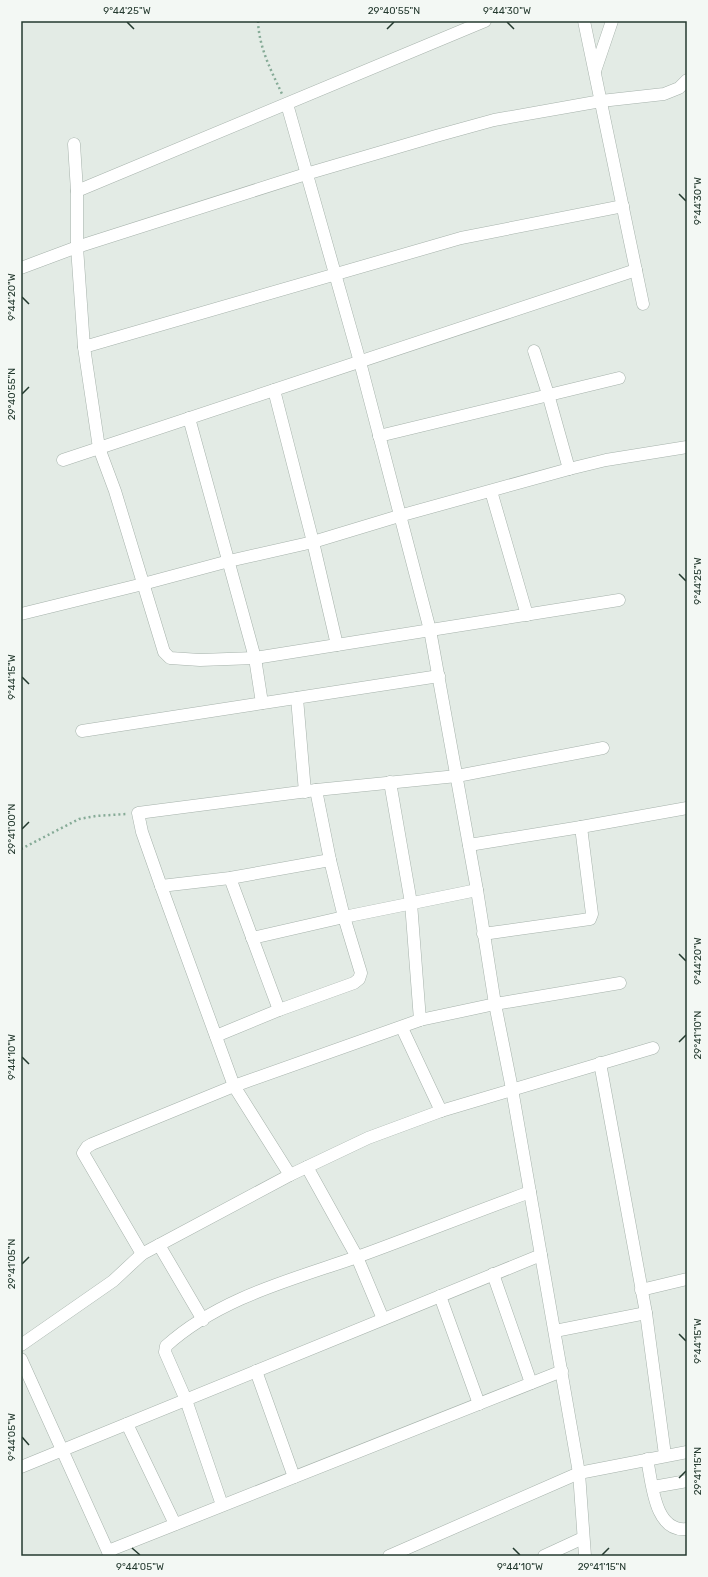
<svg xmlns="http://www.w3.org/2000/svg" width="708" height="1577" font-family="Rubik,sans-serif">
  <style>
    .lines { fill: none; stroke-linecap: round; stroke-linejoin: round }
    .minor-casing { stroke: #a6b2ab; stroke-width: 13 }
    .path { stroke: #86ab97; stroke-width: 2.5; stroke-dasharray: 2 3; stroke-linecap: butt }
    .minor { stroke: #fff; stroke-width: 12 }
    .ticks { fill: none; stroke: #243a2f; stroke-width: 1.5 }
    .neatline { fill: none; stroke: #243a2f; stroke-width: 1.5 }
    .ticks-label { font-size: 10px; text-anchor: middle; fill: #243a2f }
  </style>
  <rect width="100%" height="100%" fill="#e3ebe5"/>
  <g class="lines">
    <g class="minor-casing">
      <g id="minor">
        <polyline points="584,21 643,304"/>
        <polyline points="595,71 612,21"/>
        <polyline points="287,104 360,362 430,630 477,890 495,1004 512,1089 579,1473 585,1556"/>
        <polyline points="74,144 77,191 77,247 84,347 461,238 623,206"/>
        <polyline points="77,191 485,21"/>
        <polyline points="21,268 77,247 306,174 436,136 494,120 601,101 664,94 679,88 687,80"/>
        <polyline points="84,347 99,448 115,491 164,652 170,658 200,660 255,658 619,600"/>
        <polyline points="534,351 548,394 569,469"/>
        <polyline points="274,390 313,542 337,645"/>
        <polyline points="189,418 255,658 262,703"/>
        <polyline points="379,436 619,378"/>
        <polyline points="63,460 636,270"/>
        <polyline points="491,491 527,615"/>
        <polyline points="21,614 143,584 229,561 313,542 399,516 569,469 606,460 687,447"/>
        <polyline points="297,698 305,792"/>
        <polyline points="82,731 439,676"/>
        <polyline points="390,782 411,903 420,1020"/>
        <polyline points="316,790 330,860"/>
        <polyline points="469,845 581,827"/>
        <polyline points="230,878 279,1010"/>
        <polyline points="161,886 230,878 330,860 344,917 361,973 359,979 354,983 279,1010 216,1036"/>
        <polyline points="483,934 590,919 592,914 581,827 687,808"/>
        <polyline points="252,938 344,917 477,890"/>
        <polyline points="402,1028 441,1111"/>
        <polyline points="600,1063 646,1313 665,1455"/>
        <polyline points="307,1167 357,1257 383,1319"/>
        <polyline points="290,1175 234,1086 161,886 142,832 138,813 316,790 457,776 603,748"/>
        <polyline points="159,1245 203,1320"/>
        <polyline points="142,1254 83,1153 87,1147 92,1144 234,1086 420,1020 495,1004 620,983"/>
        <polyline points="493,1274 531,1383"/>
        <polyline points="641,1290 687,1279"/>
        <polyline points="440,1296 479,1404"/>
        <polyline points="555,1331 646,1313"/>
        <polyline points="21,1345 113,1281 142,1254 290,1175 368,1138 441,1111 653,1048"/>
        <polyline points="21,1359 110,1556"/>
        <polyline points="256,1371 294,1477"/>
        <polyline points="127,1424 175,1524"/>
        <path d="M647 1459C652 1482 654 1533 687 1529"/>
        <polyline points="21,1467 541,1255"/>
        <polyline points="653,1487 687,1481"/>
        <path d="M222 1505 186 1400 165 1352 166 1346C219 1298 291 1280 357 1257 415 1236 472 1213 530 1192"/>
        <polyline points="108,1551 562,1371"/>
        <polyline points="389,1556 579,1473 687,1452"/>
        <polyline points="544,1556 583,1538"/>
      </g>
    </g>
    <g class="path">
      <path d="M258 21C259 48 271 70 282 94"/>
      <polyline points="21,849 79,819 96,816 126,814"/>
    </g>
    <use href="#minor" class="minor"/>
  </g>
  <path class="ticks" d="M127 22 134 29M507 22 514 29M387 29 394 22M679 194 686 201M22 297 29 304M22 394 29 387M679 574 686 581M22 677 29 684M22 829 29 822M679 954 686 961M679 1042 686 1035M22 1057 29 1064M22 1264 29 1257M679 1334 686 1341M22 1437 29 1445M679 1478 686 1471M132 1548 140 1555M513 1548 520 1555M602 1555 609 1548"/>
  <rect width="708" height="1577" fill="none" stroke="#f3f8f4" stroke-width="44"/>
  <rect x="22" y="22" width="664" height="1533" class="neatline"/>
  <g class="ticks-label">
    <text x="127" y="14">9°44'25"W</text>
    <text x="394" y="14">29°40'55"N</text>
    <text x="507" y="14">9°44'30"W</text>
    <text transform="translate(697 201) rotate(-90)" y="4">9°44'30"W</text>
    <text transform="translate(11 297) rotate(-90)" y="4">9°44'20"W</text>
    <text transform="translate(11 394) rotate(-90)" y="4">29°40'55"N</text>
    <text transform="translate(697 581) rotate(-90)" y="4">9°44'25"W</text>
    <text transform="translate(11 677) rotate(-90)" y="4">9°44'15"W</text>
    <text transform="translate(11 829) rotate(-90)" y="4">29°41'00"N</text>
    <text transform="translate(697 961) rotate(-90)" y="4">9°44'20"W</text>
    <text transform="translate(697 1035) rotate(-90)" y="4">29°41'10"N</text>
    <text transform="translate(11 1057) rotate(-90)" y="4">9°44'10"W</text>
    <text transform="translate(11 1264) rotate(-90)" y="4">29°41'05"N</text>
    <text transform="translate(697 1341) rotate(-90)" y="4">9°44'15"W</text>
    <text transform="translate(11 1437) rotate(-90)" y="4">9°44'05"W</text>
    <text transform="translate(697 1471) rotate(-90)" y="4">29°41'15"N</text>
    <text x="140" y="1570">9°44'05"W</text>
    <text x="520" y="1570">9°44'10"W</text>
    <text x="602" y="1570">29°41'15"N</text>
  </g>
</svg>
